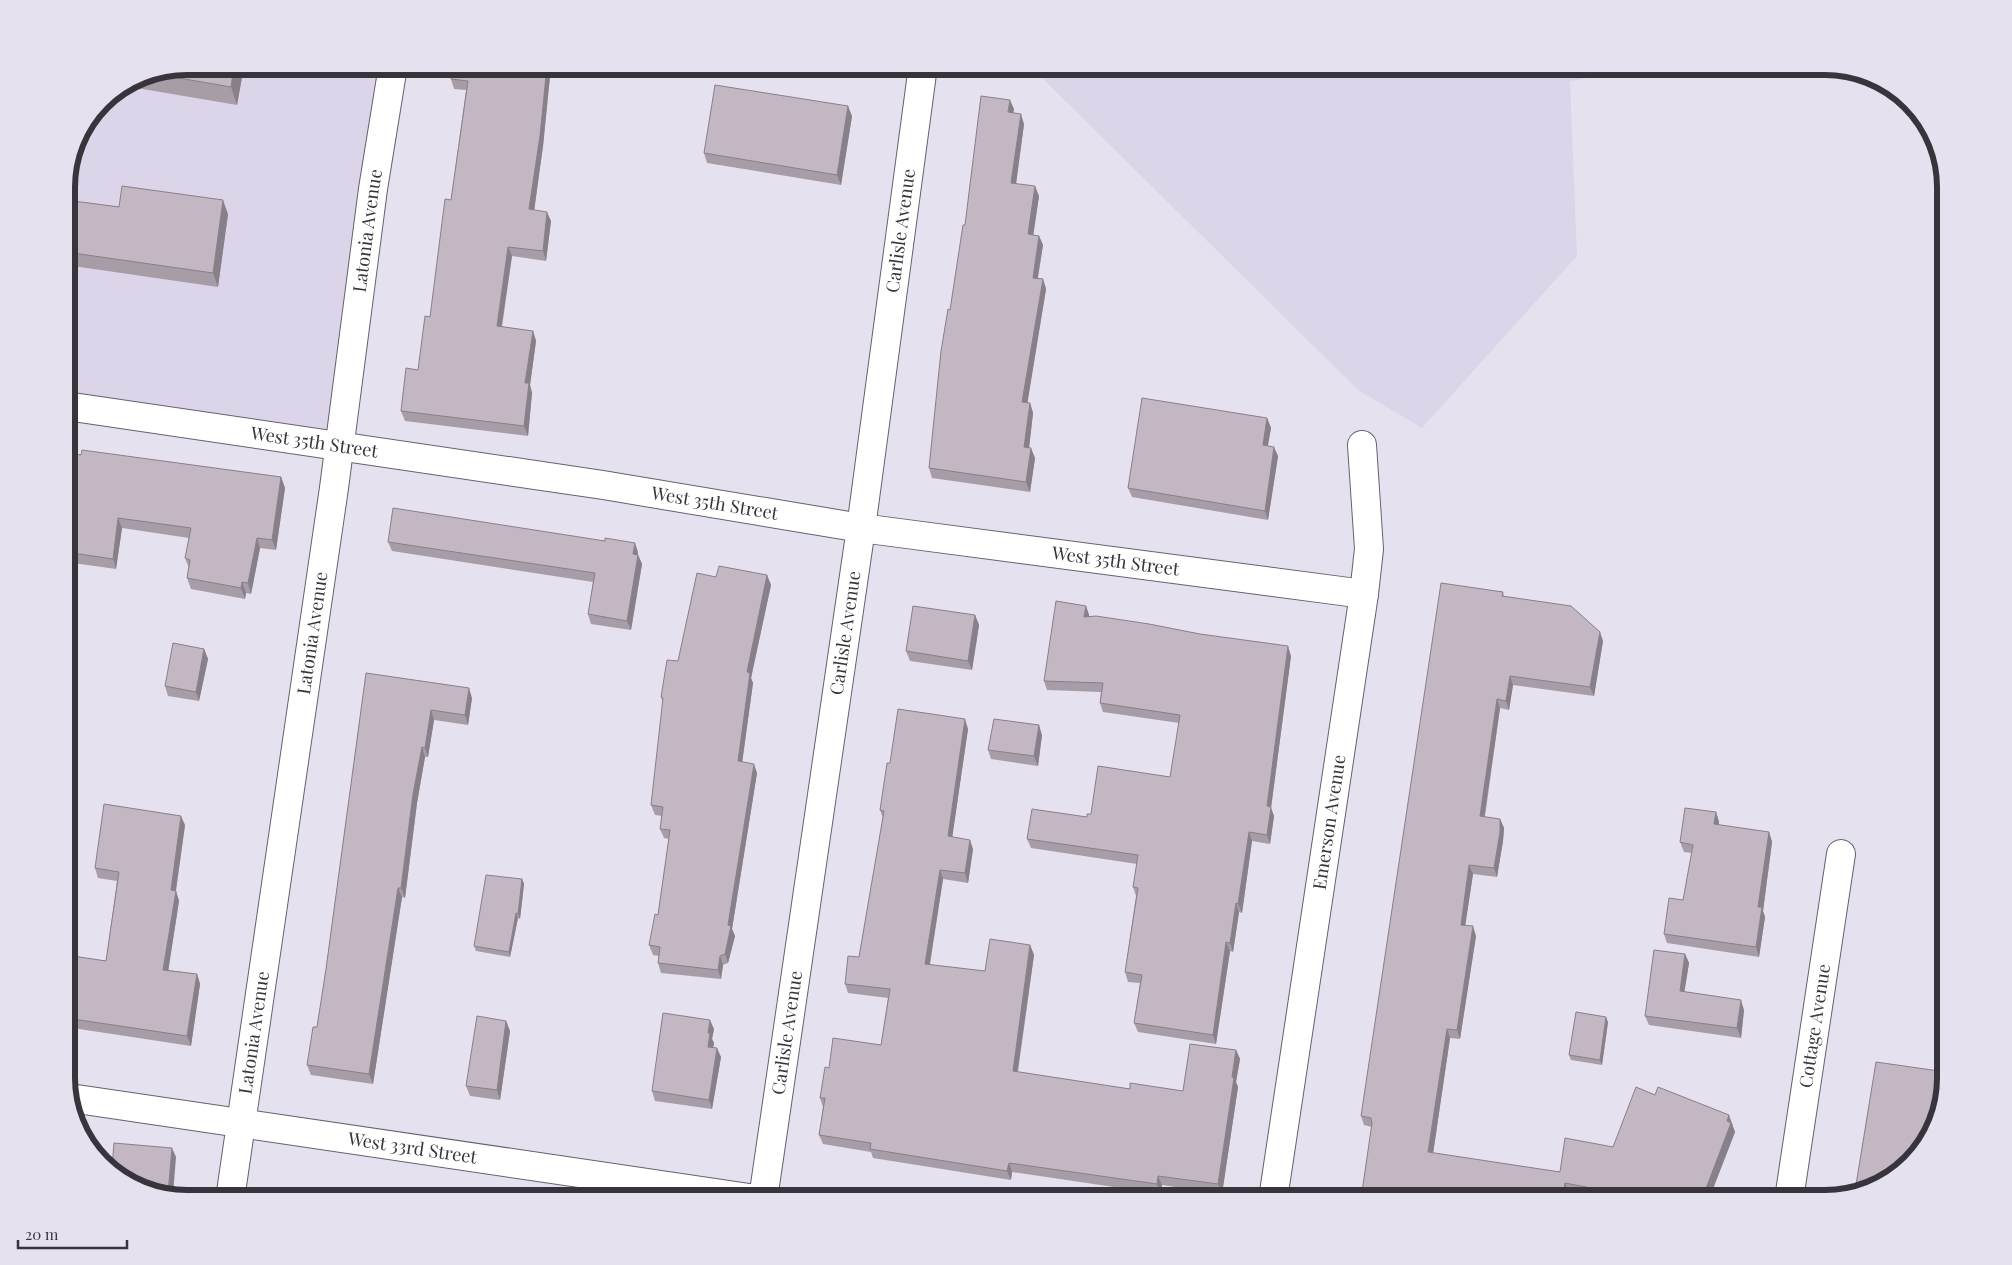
<svg xmlns="http://www.w3.org/2000/svg" width="2012" height="1265" font-family="'Playfair Display',serif">
  <style>
    .built { fill: #dcd5ea }
    .lines { fill: none; stroke-linecap: round; stroke-linejoin: round }
    .minor-casing { stroke: #65616d; stroke-width: 30 }
    .minor { stroke: #fff; stroke-width: 28 }
    .wall { fill: #a79da7 }
    .shaded-wall { fill: #888088 }
    .building { fill: #c2b7c2; stroke: #888088 }
    .labels { text-anchor: middle; stroke-width: 4; stroke-linejoin: round; paint-order: stroke }
    .street-label { font-size: 18px; fill: #37353b; stroke: #e6e1ef }
    .rim { fill: none; stroke: #37353b; stroke-width: 6 }
  </style>
  <rect width="100%" height="100%" fill="#e6e1ef"/>
  <g class="built">
    <polygon points="187,66 393,66 339,446 67,406 66,179 76,140 102,101 141,75"/>
    <polygon points="1030,66 1665,66 1570,81 1577,256 1422,428 1358,390"/>
  </g>
  <g class="lines">
    <g class="minor-casing">
      <g id="minor">
        <path id="s1" d="M66 406 603 485 861 528 1364 594"/>
        <path id="s2" d="M70 1098 756 1199"/>
        <path id="s3" d="M230 1199 334 488 373 189 393 66"/>
        <path id="s4" d="M763 1199 861 528 923 66"/>
        <path id="s5" d="M1273 1199 1364 594 1369 549 1362 445"/>
        <path id="s6" d="M1789 1199 1841 854"/>
      </g>
    </g>
    <use href="#minor" class="minor"/>
  </g>
  <g class="wall">
    <polygon points="186,66 244,66 237,105 125,86 141,75"/>
    <polygon points="452,66 551,66 543,146 534,210 551,221 546,261 512,256 502,327 533,331 536,341 530,385 532,393 528,436 405,421 401,411 418,370 430,317 451,200 466,90 454,89 451,79"/>
    <polygon points="1493,66 1554,66 1496,73"/>
    <polygon points="1014,109 1013,113 1024,124 1016,183 1039,196 1033,235 1039,236 1043,245 1038,278 1043,279 1046,289 1027,403 1030,403 1033,413 1029,448 1035,458 1030,492 932,478 929,468 965,225"/>
    <polygon points="852,116 841,185 707,163 704,153"/>
    <polygon points="66,200 119,207 228,214 218,287 66,265"/>
    <polygon points="1267,418 1271,428 1268,446 1278,456 1268,520 1132,497 1128,488"/>
    <polygon points="66,453 281,477 285,488 276,550 260,548 251,594 246,593 245,599 191,589 187,578 189,568 185,558 189,538 122,528 116,569 66,562"/>
    <polygon points="388,542 638,552 638,555 642,564 631,630 591,624 588,614 593,582 392,551"/>
    <polygon points="767,575 771,585 751,678 753,683 742,762 757,773 732,929 735,936 728,963 723,965 721,979 661,973 658,963 659,956 653,955 649,945 658,915 669,839 664,838 660,829 662,816 655,815 651,805 663,703 661,697 678,661 716,577"/>
    <polygon points="1503,592 1504,596 1603,641 1594,696 1513,685 1509,710 1500,708 1485,817 1500,819 1504,828 1503,841 1497,877 1473,874 1465,925 1476,936 1460,1039 1450,1038 1433,1153 1560,1172 1613,1147 1655,1095 1733,1124 1732,1125 1735,1132 1709,1199 1601,1199 1569,1193 1361,1199 1372,1127 1364,1125 1361,1116"/>
    <polygon points="1086,606 1089,615 1089,617 1291,656 1271,808 1274,816 1270,844 1252,841 1242,913 1239,912 1233,952 1230,951 1216,1044 1138,1032 1134,1023 1140,983 1128,982 1125,972 1136,896 1133,887 1137,864 1031,848 1027,839 1087,817 1170,777 1179,723 1103,712 1100,703 1101,692 1047,690 1044,681"/>
    <polygon points="975,615 979,625 972,670 910,661 906,651"/>
    <polygon points="204,649 208,659 199,701 168,696 165,686"/>
    <polygon points="366,673 472,698 468,725 434,720 428,757 425,757 417,803 405,898 402,897 373,1084 311,1075 307,1065 317,1027 326,969"/>
    <polygon points="968,729 952,837 973,849 968,883 943,879 930,965 985,971 1030,945 1034,955 1018,1072 1130,1089 1183,1091 1236,1050 1240,1059 1236,1082 1238,1087 1222,1194 1162,1185 1161,1194 1012,1172 1011,1180 873,1158 871,1152 823,1144 819,1135 823,1107 820,1098 829,1068 881,1045 888,998 848,993 845,984 859,957 883,818 880,810 890,763"/>
    <polygon points="1042,735 1038,766 991,759 988,750"/>
    <polygon points="1716,812 1719,822 1719,825 1769,832 1772,842 1763,911 1765,917 1759,957 1667,943 1664,934 1683,900 1692,853 1684,852 1680,842"/>
    <polygon points="185,825 176,891 179,901 168,970 197,974 200,984 191,1046 66,1027 66,955 106,961 117,881 98,878 95,868"/>
    <polygon points="522,879 524,884 520,919 518,918 510,957 476,951 474,946"/>
    <polygon points="1685,954 1689,963 1684,992 1744,1010 1741,1038 1649,1025 1645,1016"/>
    <polygon points="506,1021 510,1031 500,1100 470,1096 466,1086"/>
    <polygon points="1608,1022 1602,1065 1571,1060 1569,1055"/>
    <polygon points="714,1029 712,1039 714,1043 713,1047 721,1057 712,1109 655,1101 652,1091"/>
  </g>
  <g class="shaded-wall">
    <polygon points="234,66 244,66 237,105 231,87"/>
    <polygon points="547,66 551,66 543,146 533,219 529,209"/>
    <polygon points="1010,100 1014,109 1012,122 1008,112"/>
    <polygon points="848,106 852,116 841,185 837,175"/>
    <polygon points="1021,114 1024,124 1015,192 1011,183"/>
    <polygon points="1035,186 1039,196 1032,244 1028,234"/>
    <polygon points="223,200 228,214 218,287 213,273"/>
    <polygon points="547,212 551,221 546,261 543,251"/>
    <polygon points="1039,236 1043,245 1036,287 1033,278"/>
    <polygon points="508,247 512,256 500,336 497,326"/>
    <polygon points="1043,279 1046,289 1026,412 1022,402"/>
    <polygon points="533,331 536,341 530,385 532,393 528,436 524,426 525,383"/>
    <polygon points="1030,403 1033,413 1028,457 1024,447"/>
    <polygon points="1267,418 1271,428 1266,454 1263,445"/>
    <polygon points="1274,447 1278,456 1268,520 1265,511"/>
    <polygon points="1031,448 1035,458 1030,492 1026,482"/>
    <polygon points="281,477 285,488 276,550 272,540"/>
    <polygon points="118,518 122,528 116,569 113,559"/>
    <polygon points="257,538 260,548 251,594 248,583"/>
    <polygon points="635,543 638,552 636,564 633,554"/>
    <polygon points="638,555 642,564 631,630 627,621"/>
    <polygon points="767,575 771,585 751,678 753,683 741,771 738,761 747,672"/>
    <polygon points="242,582 246,593 245,599 241,588"/>
    <polygon points="1086,606 1089,615 1087,627 1084,617"/>
    <polygon points="975,615 979,625 972,670 968,661"/>
    <polygon points="1600,632 1603,641 1594,696 1590,687"/>
    <polygon points="1288,646 1291,656 1271,808 1274,816 1270,844 1267,835 1267,806"/>
    <polygon points="204,649 208,659 199,701 196,692"/>
    <polygon points="1510,676 1513,685 1509,710 1506,701"/>
    <polygon points="469,688 472,698 468,725 465,715"/>
    <polygon points="1497,699 1500,708 1483,825 1480,816"/>
    <polygon points="431,710 434,720 428,757 425,748"/>
    <polygon points="965,719 968,729 951,846 948,836"/>
    <polygon points="1039,725 1042,735 1038,766 1034,756"/>
    <polygon points="422,747 425,757 417,803 405,898 401,888 413,794"/>
    <polygon points="754,764 757,773 732,929 735,936 728,963 725,954 728,925"/>
    <polygon points="1716,812 1719,822 1717,834 1714,824"/>
    <polygon points="181,816 185,825 175,896 176,891 179,901 167,979 163,970 171,890"/>
    <polygon points="1500,819 1504,828 1503,841 1497,877 1494,868"/>
    <polygon points="1249,832 1252,841 1242,913 1238,904"/>
    <polygon points="1769,832 1772,842 1763,911 1765,917 1759,957 1756,947 1758,907"/>
    <polygon points="970,840 973,849 968,883 965,873"/>
    <polygon points="1469,865 1473,874 1464,934 1461,925"/>
    <polygon points="940,870 943,879 928,974 925,964"/>
    <polygon points="522,879 524,884 520,919 518,914"/>
    <polygon points="398,888 402,897 373,1084 369,1074"/>
    <polygon points="1236,903 1239,912 1233,952 1230,943"/>
    <polygon points="516,913 518,918 510,957 509,952"/>
    <polygon points="1473,926 1476,936 1460,1039 1457,1030"/>
    <polygon points="1226,942 1230,951 1216,1044 1213,1035"/>
    <polygon points="1030,945 1034,955 1016,1081 1013,1071"/>
    <polygon points="1685,954 1689,963 1683,1001 1680,991"/>
    <polygon points="720,956 723,965 721,979 718,970"/>
    <polygon points="197,974 200,984 191,1046 187,1036"/>
    <polygon points="1741,1000 1744,1010 1741,1038 1737,1028"/>
    <polygon points="1606,1017 1608,1022 1602,1065 1600,1060"/>
    <polygon points="710,1020 714,1029 712,1039 714,1043 712,1056 708,1047 708,1033"/>
    <polygon points="506,1021 510,1031 500,1100 497,1090"/>
    <polygon points="1447,1029 1450,1038 1432,1161 1428,1152"/>
    <polygon points="717,1048 721,1057 712,1109 709,1100"/>
    <polygon points="1236,1050 1240,1059 1236,1082 1238,1087 1222,1194 1218,1184"/>
    <polygon points="1729,1115 1735,1132 1709,1199 1702,1199"/>
    <polygon points="172,1148 176,1157 173,1195 168,1194"/>
    <polygon points="1009,1163 1012,1172 1011,1180 1007,1171"/>
    <polygon points="1158,1176 1162,1185 1161,1194 1157,1184"/>
    <polygon points="1565,1183 1569,1193 1568,1199 1563,1199"/>
  </g>
  <g class="building">
    <polygon points="186,66 234,66 231,87 150,73"/>
    <polygon points="452,66 547,66 540,136 529,209 547,212 543,251 508,247 497,326 533,331 525,383 529,383 524,426 401,411 406,368 418,370 425,316 430,317 445,199 451,200 468,81 451,79"/>
    <polygon points="715,85 848,106 837,175 704,153"/>
    <polygon points="981,96 1010,100 1008,112 1021,114 1011,183 1035,186 1028,234 1039,236 1033,278 1043,279 1022,402 1030,403 1024,447 1031,448 1026,482 929,468 941,351 948,309 950,310 963,225 965,225"/>
    <polygon points="122,186 223,200 213,273 66,252 66,200 119,207"/>
    <polygon points="1142,398 1267,418 1263,445 1274,447 1265,511 1128,488"/>
    <polygon points="82,450 281,477 272,540 257,538 248,583 242,582 241,588 187,578 190,560 185,558 191,528 118,518 113,559 66,552 66,453 81,455"/>
    <polygon points="393,508 605,541 605,538 635,543 633,554 638,555 627,621 588,614 595,573 388,542"/>
    <polygon points="719,566 767,575 747,672 750,673 738,761 754,764 728,925 731,926 725,954 720,956 718,970 658,963 660,947 649,945 655,914 658,915 670,830 660,829 663,807 651,805 663,698 661,697 667,660 678,661 697,573 716,577"/>
    <polygon points="1441,583 1503,592 1502,596 1571,606 1600,632 1590,687 1510,676 1506,701 1497,699 1480,816 1500,819 1500,832 1494,868 1469,865 1461,925 1473,926 1457,1030 1447,1029 1428,1152 1560,1172 1565,1138 1613,1147 1636,1087 1655,1095 1658,1087 1729,1115 1727,1121 1731,1123 1702,1199 1644,1199 1644,1198 1565,1183 1563,1199 1361,1199 1372,1123 1371,1118 1361,1116"/>
    <polygon points="1056,601 1086,606 1084,617 1096,616 1149,624 1200,634 1288,646 1267,806 1271,807 1267,835 1249,832 1238,904 1236,903 1230,943 1226,942 1213,1035 1134,1023 1142,975 1125,972 1138,888 1133,887 1138,855 1027,839 1032,809 1087,817 1087,814 1091,814 1098,766 1170,777 1180,715 1100,703 1103,683 1044,681"/>
    <polygon points="913,606 975,615 968,661 906,651"/>
    <polygon points="173,643 204,649 196,692 165,686"/>
    <polygon points="366,673 469,688 465,715 431,710 425,748 422,747 413,794 401,888 398,888 369,1074 307,1065 313,1027 317,1027 326,969"/>
    <polygon points="898,709 965,719 948,836 970,840 965,873 940,870 925,964 985,971 990,939 1030,945 1013,1071 1130,1089 1130,1083 1183,1091 1190,1044 1236,1050 1232,1077 1234,1078 1218,1184 1158,1176 1157,1184 1009,1163 1007,1171 870,1149 871,1143 819,1135 825,1098 820,1098 825,1067 829,1068 833,1038 881,1045 890,989 845,984 848,956 859,957 884,811 880,810 887,763 890,763"/>
    <polygon points="994,719 1039,725 1034,756 988,750"/>
    <polygon points="104,804 181,816 171,890 176,891 163,970 197,974 187,1036 66,1018 66,955 106,961 119,872 95,868"/>
    <polygon points="1685,808 1716,812 1714,824 1769,832 1758,907 1762,907 1756,947 1664,934 1669,898 1683,900 1693,845 1680,842"/>
    <polygon points="486,875 522,879 518,914 516,913 509,952 474,946"/>
    <polygon points="1654,950 1685,954 1680,991 1741,1000 1737,1028 1645,1016"/>
    <polygon points="1576,1012 1606,1017 1600,1060 1569,1055"/>
    <polygon points="663,1013 710,1020 708,1033 710,1033 708,1047 717,1048 709,1100 652,1091"/>
    <polygon points="477,1016 506,1021 497,1090 466,1086"/>
    <polygon points="1876,1062 1946,1072 1946,1079 1929,1139 1886,1182 1855,1191"/>
    <polygon points="114,1143 172,1148 168,1194 126,1182 112,1168"/>
  </g>
  <g class="labels">
    <g class="street-label">
      <text dy="6" stroke="none"><textPath href="#s3" startOffset="978">Latonia Avenue</textPath></text>
      <text dy="6" stroke="none"><textPath href="#s4" startOffset="978">Carlisle Avenue</textPath></text>
      <text dy="6" stroke="none"><textPath href="#s1" startOffset="251">West 35th Street</textPath></text>
      <text dy="6" stroke="none"><textPath href="#s1" startOffset="656">West 35th Street</textPath></text>
      <text dy="6" stroke="none"><textPath href="#s1" startOffset="1061">West 35th Street</textPath></text>
      <text dy="6" stroke="none"><textPath href="#s3" startOffset="572">Latonia Avenue</textPath></text>
      <text dy="6" stroke="none"><textPath href="#s4" startOffset="572">Carlisle Avenue</textPath></text>
      <text dy="6" stroke="none"><textPath href="#s5" startOffset="381">Emerson Avenue</textPath></text>
      <text dy="6" stroke="none"><textPath href="#s6" startOffset="175">Cottage Avenue</textPath></text>
      <text dy="6" stroke="none"><textPath href="#s3" startOffset="168">Latonia Avenue</textPath></text>
      <text dy="6" stroke="none"><textPath href="#s4" startOffset="168">Carlisle Avenue</textPath></text>
      <text dy="6" stroke="none"><textPath href="#s2" startOffset="346">West 33rd Street</textPath></text>
    </g>
  </g>
  <path d="M0 0H2012V1265H0ZM187 75H1825A112 112 0 0 1 1937 187V1078A112 112 0 0 1 1825 1190H187A112 112 0 0 1 75 1078V187A112 112 0 0 1 187 75Z" fill="#e6e1ef" fill-rule="evenodd"/>
  <path class="rim" d="M187 75H1825A112 112 0 0 1 1937 187V1078A112 112 0 0 1 1825 1190H187A112 112 0 0 1 75 1078V187A112 112 0 0 1 187 75Z"/>
  <path d="M18 1240v8h109v-8" fill="none" stroke="#37353b" stroke-width="2.5"/>
  <text x="25" y="1240" font-size="15" fill="#37353b" stroke="#e6e1ef" stroke-width="4" paint-order="stroke">20 m</text>
</svg>
